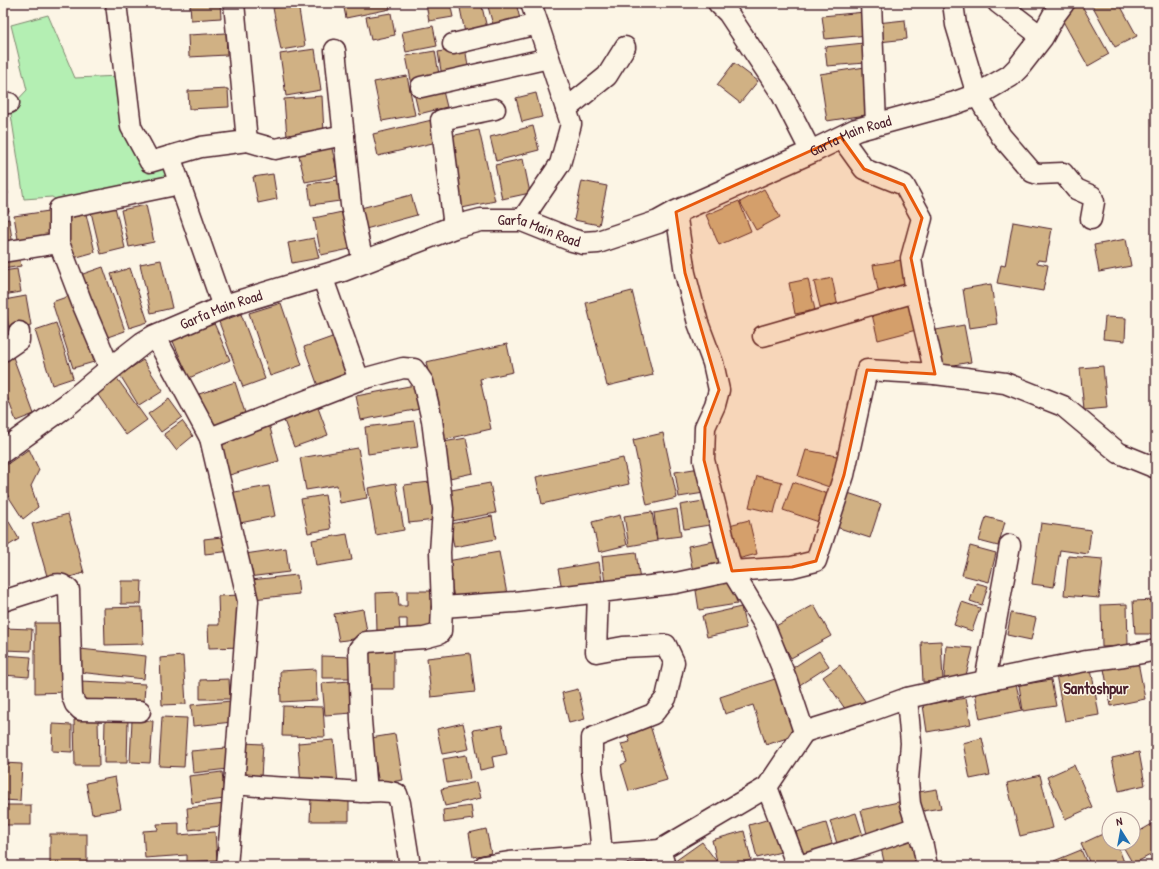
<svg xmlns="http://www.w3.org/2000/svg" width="1159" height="869" font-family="'Patrick Hand',sans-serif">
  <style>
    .green { fill: #b4efb3; stroke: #7f876f }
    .building { fill: #d0b184; stroke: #4a1f2b }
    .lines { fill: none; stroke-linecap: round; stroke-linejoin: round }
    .minor-casing { stroke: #4a1f2b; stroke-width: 23 }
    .secondary-casing { stroke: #4a1f2b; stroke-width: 25 }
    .minor { stroke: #fcf5e5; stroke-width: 20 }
    .secondary { stroke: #fcf5e5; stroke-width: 22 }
    .marked { fill: #e8590c; fill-opacity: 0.2; stroke: #e8590c; stroke-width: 3; stroke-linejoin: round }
    .labels { text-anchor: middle; stroke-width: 3; stroke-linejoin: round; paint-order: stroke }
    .street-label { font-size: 15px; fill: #4a1f2b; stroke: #fcf5e5 }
    .neighbourhood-label { font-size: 16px; font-weight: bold; fill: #4a1f2b; stroke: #fcf5e5 }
  </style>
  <rect width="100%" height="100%" fill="#fcf5e5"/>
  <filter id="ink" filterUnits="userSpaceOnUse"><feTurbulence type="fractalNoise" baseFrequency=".025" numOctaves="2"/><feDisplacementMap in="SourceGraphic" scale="8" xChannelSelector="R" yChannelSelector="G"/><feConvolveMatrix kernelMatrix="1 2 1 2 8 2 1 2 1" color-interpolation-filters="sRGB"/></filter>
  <g filter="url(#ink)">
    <polygon class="green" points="48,15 75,78 119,76 128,129 167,161 172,179 63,204 52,197 24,199 10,108 27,90 11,25"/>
    <g class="building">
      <polygon points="190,3 220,3 221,18 191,20"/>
      <polygon points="343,3 389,3 390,9 346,18"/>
      <polygon points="426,3 450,3 453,17 429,21"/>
      <polygon points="459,3 481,3 487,28 465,33"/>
      <polygon points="487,3 516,3 520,19 493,25"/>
      <polygon points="1091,3 1119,3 1137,36 1115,47"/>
      <polygon points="298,4 305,46 281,50 273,8"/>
      <polygon points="1081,4 1109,54 1088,66 1060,16"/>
      <polygon points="865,12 868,35 825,39 822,16"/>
      <polygon points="391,13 395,35 371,40 366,17"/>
      <polygon points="905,20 907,39 879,42 877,23"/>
      <polygon points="433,26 437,46 406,52 402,32"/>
      <polygon points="226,33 227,55 189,57 188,35"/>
      <polygon points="864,43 866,63 827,66 825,47"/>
      <polygon points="465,47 469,72 442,77 438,52"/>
      <polygon points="315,49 321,90 286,96 280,54"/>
      <polygon points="435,51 440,80 412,85 406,56"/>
      <polygon points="734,63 758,81 740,103 717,85"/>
      <polygon points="865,67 872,114 827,121 820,74"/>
      <polygon points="407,76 415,115 382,121 374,82"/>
      <polygon points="442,87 447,107 419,114 414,93"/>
      <polygon points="228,89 229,107 189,109 188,91"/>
      <polygon points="536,93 542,117 522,122 516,98"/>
      <polygon points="322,96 324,133 287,137 284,99"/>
      <polygon points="436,119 441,141 378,156 373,134"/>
      <polygon points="533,126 539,150 496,161 490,137"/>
      <polygon points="479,130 495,201 462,208 446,137"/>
      <polygon points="331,144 338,176 305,182 298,151"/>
      <polygon points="523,159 530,193 502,199 495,165"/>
      <polygon points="5,173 8,194 3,194 3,174"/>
      <polygon points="273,174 277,199 258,203 253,177"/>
      <polygon points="338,180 340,201 311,205 308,184"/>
      <polygon points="582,181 607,186 599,225 574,220"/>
      <polygon points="764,189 780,217 756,230 740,202"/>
      <polygon points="411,195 417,215 362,230 357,209"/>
      <polygon points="3,197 6,197 9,212 3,213"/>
      <polygon points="739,201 751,231 719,245 706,215"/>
      <polygon points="146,205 154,242 129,247 121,210"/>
      <polygon points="115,207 125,248 101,254 91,212"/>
      <polygon points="49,211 53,239 19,245 14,216"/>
      <polygon points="342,212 350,249 321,255 314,218"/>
      <polygon points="86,214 95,252 70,259 60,220"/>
      <polygon points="9,219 13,246 3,247 3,220"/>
      <polygon points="1013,222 1052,229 1046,261 1038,260 1037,263 1048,265 1043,291 997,283 1001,265 1005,266"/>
      <polygon points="314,238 319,258 292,263 288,243"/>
      <polygon points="1126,239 1131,266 1099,272 1094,245"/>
      <polygon points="18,251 21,266 3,269 3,253"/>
      <polygon points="161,260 172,308 151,313 140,264"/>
      <polygon points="902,260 908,289 879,295 873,265"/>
      <polygon points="103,267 125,331 102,339 80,275"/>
      <polygon points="130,268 148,322 129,328 111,274"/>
      <polygon points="17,269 21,292 3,295 3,271"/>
      <polygon points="832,278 838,307 821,311 814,282"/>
      <polygon points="808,279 815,310 795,314 789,283"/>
      <polygon points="991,284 997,324 969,328 963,289"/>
      <polygon points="632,291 653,375 607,386 586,303"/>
      <polygon points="72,295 94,362 73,368 52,302"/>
      <polygon points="26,296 31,325 9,329 4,300"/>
      <polygon points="913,300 920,329 878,340 871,310"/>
      <polygon points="281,303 302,365 270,376 249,313"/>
      <polygon points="241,314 265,379 243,387 219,322"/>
      <polygon points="1105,317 1126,318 1125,341 1103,339"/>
      <polygon points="213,321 230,360 189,378 172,339"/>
      <polygon points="56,323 73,378 52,385 35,330"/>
      <polygon points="964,325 971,362 942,367 936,330"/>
      <polygon points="335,336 349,378 319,389 304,347"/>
      <polygon points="507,344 513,372 480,379 491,429 443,440 426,362"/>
      <polygon points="13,357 34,414 16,421 3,385 3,361"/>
      <polygon points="143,360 163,391 139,406 120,375"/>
      <polygon points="1103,366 1107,408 1084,410 1080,368"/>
      <polygon points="116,377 147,420 126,435 96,392"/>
      <polygon points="235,382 247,419 212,432 199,394"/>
      <polygon points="415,385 420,409 361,420 356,396"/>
      <polygon points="169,399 182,417 161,432 148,414"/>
      <polygon points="317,405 328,435 294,447 283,418"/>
      <polygon points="182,421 193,436 176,450 164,434"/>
      <polygon points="414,421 418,447 368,454 365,427"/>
      <polygon points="269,424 279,461 226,476 215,440"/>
      <polygon points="663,433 677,498 647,505 633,440"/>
      <polygon points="466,438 473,473 445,479 438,443"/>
      <polygon points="358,448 367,498 340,503 337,485 306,490 300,458"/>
      <polygon points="29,449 39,470 31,486 38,507 23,519 3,488 3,467"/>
      <polygon points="806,450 842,457 832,488 798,476"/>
      <polygon points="623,458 629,484 542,504 536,477"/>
      <polygon points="700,468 704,493 679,497 675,472"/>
      <polygon points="757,476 782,482 774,513 749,507"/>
      <polygon points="430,482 435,520 409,523 404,485"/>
      <polygon points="793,482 831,495 822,523 783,510"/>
      <polygon points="396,483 404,530 376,535 368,488"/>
      <polygon points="490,483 496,513 452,521 446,491"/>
      <polygon points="269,486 275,516 235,524 229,493"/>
      <polygon points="845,492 881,504 870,538 833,526"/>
      <polygon points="325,495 331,529 308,533 301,499"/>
      <polygon points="709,500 716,524 684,529 680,505"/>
      <polygon points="677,509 681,536 657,539 654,513"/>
      <polygon points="652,512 657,541 629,546 624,516"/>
      <polygon points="68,514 84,573 49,583 32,524"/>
      <polygon points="5,515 19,539 3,549 3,516"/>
      <polygon points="620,515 627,545 599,552 592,522"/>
      <polygon points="492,516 496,539 454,547 450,524"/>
      <polygon points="986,517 1005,522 998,546 979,541"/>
      <polygon points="749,520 757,554 734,560 725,526"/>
      <polygon points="1041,523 1091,530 1088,554 1060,550 1054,587 1032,584"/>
      <polygon points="347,534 352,560 316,566 312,540"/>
      <polygon points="230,536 232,551 205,554 204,539"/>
      <polygon points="719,540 725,570 694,577 688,546"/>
      <polygon points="970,546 996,553 989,582 962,575"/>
      <polygon points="286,548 289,572 248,577 245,554"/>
      <polygon points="499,552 507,594 455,603 447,561"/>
      <polygon points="636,552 640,581 605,585 602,556"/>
      <polygon points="1068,556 1103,559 1099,598 1064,595"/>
      <polygon points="599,562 602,581 562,589 558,569"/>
      <polygon points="297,575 299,594 253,599 251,580"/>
      <polygon points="732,578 737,604 699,610 695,584"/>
      <polygon points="121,581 142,581 141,604 121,604"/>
      <polygon points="976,583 988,586 982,605 970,601"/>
      <polygon points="407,591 433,591 434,630 407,630 407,619 399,619 400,631 377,632 376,593 398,592 399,606 407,606"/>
      <polygon points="241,595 243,647 209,648 208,625 219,625 218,596"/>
      <polygon points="1156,600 1156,634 1135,634 1133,601"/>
      <polygon points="962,602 980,608 972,631 954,625"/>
      <polygon points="1127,604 1128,646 1102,647 1101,605"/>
      <polygon points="814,605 831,636 791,658 774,627"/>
      <polygon points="142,607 143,644 105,645 104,608"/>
      <polygon points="741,607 746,628 707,637 702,616"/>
      <polygon points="363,609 368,637 339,641 334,614"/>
      <polygon points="1011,613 1036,618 1031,640 1007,635"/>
      <polygon points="35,623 67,623 67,692 35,693"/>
      <polygon points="3,628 32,629 31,651 3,650"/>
      <polygon points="941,641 943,681 923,682 921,642"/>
      <polygon points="946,646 973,648 965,679 944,678"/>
      <polygon points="80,649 146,656 144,679 78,672"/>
      <rect x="363" y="651" width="31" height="38"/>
      <polygon points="819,651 829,666 798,686 788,671"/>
      <polygon points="470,653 475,692 431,697 427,658"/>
      <polygon points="3,655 31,657 29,677 3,675"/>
      <polygon points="183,656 186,704 162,705 160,658"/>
      <polygon points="322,656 352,657 352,678 322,678"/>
      <polygon points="1138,662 1145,699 1111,706 1104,669"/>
      <polygon points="840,665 865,701 848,713 823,677"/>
      <polygon points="1091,668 1099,715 1065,721 1056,675"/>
      <polygon points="316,669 317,700 281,702 280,671"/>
      <polygon points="778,678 796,735 766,745 753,705 725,714 720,697"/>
      <polygon points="229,679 230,699 200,699 200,680"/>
      <polygon points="1051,680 1056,706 1023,711 1019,685"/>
      <polygon points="80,681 145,684 144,702 79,699"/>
      <polygon points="351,681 353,713 325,715 322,683"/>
      <polygon points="1016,684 1022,710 980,719 975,692"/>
      <polygon points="578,689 585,719 569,723 562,693"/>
      <polygon points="966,698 971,724 927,732 923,705"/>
      <polygon points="231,701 233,722 193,726 191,705"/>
      <polygon points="283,706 323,707 325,737 282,736"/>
      <polygon points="162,717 187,718 184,767 159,766"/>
      <polygon points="648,719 667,780 629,791 621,765 627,762 621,744 630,742 625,727"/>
      <polygon points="74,720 98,720 99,766 75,766"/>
      <polygon points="105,720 128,720 127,763 104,763"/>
      <polygon points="132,720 153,721 150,763 130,762"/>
      <polygon points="463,723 469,749 442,754 437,729"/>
      <polygon points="53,724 72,725 72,752 52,751"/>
      <polygon points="502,725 507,754 492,757 494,767 480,770 473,730"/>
      <polygon points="395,734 403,780 379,784 371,738"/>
      <polygon points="982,738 990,775 970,779 963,743"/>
      <polygon points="334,740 338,784 301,787 298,743"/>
      <polygon points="243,743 263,744 261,778 241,777"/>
      <polygon points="226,748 228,769 193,773 191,751"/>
      <polygon points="1139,752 1145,785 1119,791 1112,758"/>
      <polygon points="466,755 470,779 447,783 443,759"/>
      <polygon points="3,763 22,764 20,801 3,800"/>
      <polygon points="1074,765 1092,807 1065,819 1047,777"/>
      <polygon points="222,772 225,799 192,803 189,776"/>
      <polygon points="1040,775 1053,828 1020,836 1007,783"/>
      <polygon points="115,777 121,809 92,814 86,783"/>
      <polygon points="477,782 481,798 445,806 441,789"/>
      <polygon points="937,789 941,808 916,812 913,793"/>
      <polygon points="311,798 349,798 349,821 310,821"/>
      <polygon points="903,801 910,829 868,838 861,810"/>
      <polygon points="225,804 228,825 189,830 187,808"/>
      <rect x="3" y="805" width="28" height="20"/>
      <polygon points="471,806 473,819 444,823 443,810"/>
      <polygon points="856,813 865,842 839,850 830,821"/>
      <polygon points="773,818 781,852 757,858 749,825"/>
      <polygon points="179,823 179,835 215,832 217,860 187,862 187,855 145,858 143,831 158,830 157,824"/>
      <polygon points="826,823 835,853 804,862 796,832"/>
      <polygon points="1152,824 1156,831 1156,852 1133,864 1121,843 1133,843 1133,835"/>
      <polygon points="486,829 491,853 473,857 469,833"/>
      <polygon points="744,831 751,860 727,866 718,866 712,840"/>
      <polygon points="1109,831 1109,843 1117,843 1125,865 1091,866 1081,844"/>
      <rect x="50" y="834" width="37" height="32"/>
      <polygon points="912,840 918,866 885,866 881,848"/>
      <polygon points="702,842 717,862 711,866 672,866 671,864"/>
      <polygon points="1081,850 1088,866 1056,866 1054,861"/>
      <polygon points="218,861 219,866 189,866"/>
    </g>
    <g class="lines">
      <g class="minor-casing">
        <g id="minor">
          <polyline points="116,3 131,127 150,162 201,147 247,141 275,149 344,135"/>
          <polyline points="234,3 247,141"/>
          <polyline points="718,3 728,13 781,93 811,152"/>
          <polyline points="871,3 876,124"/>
          <polyline points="953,3 956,25 977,95 1001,136 1032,172 1038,174 1063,173 1076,189 1092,196 1094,202 1091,219"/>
          <polyline points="998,3 1042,37"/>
          <polyline points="453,44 538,24"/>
          <polyline points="335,50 351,205 363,262"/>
          <polyline points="421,87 549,58"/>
          <polyline points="3,104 9,103"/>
          <polyline points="566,109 607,76 625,47"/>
          <polyline points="841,137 864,169 904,185 922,218 911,258 916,292 935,374 1005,383 1063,406 1119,453 1156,468"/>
          <polyline points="170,156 223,307"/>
          <polyline points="676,212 685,273 698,323 713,363 719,390 715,405 705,427 704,460 732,571 764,624 786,678 804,732 868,712 907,698"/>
          <polyline points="522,220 560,164 571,124 531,3"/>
          <polyline points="454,227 441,120 495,109"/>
          <polyline points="3,252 59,243"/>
          <polyline points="322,276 359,380 403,368 414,369 423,382 432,420 443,509 440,552 442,607 441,631 439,634 424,638 366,642 359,649 361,720 367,792"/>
          <polyline points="155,336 210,438 248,601 234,784"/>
          <polyline points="763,336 916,292"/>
          <polyline points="3,351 19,340 19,332"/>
          <polyline points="110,369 82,303 59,243 59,209 180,184"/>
          <polyline points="210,438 359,380"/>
          <polyline points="598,592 596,652 623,647 666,645 674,662 666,698 653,714 592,738 592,770 599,823 602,855"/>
          <path d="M3 601 53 585C61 583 64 585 69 590L72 696 75 704 81 710 140 711"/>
          <polyline points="442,607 515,602 676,583 732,571 792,567 816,561 844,475 867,370 935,374"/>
          <polyline points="985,681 1010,545"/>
          <polyline points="767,787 797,866"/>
          <polyline points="660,850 665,866"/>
          <path d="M227 866 234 784C276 788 318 789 361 792 373 792 386 789 397 794L400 803 410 866"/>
          <polyline points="484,866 509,862 660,850 767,787 804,732"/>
          <polyline points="799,866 859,847 917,827"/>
          <path d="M927 866 923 846 910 804 908 781 911 743 907 698C965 685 1022 673 1081 662 1106 658 1131 656 1156 650"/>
        </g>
      </g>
      <g class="secondary-casing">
        <g id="secondary">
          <path id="s1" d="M3 451 67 405 110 369 143 343 155 336 228 305 343 270 454 227 481 220H522L572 240 583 243 598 242 658 222 676 212 811 152 856 130 955 103 977 95 1010 76 1018 68 1042 37 1054 15 1063 3"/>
        </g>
      </g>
      <use href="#minor" class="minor"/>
      <use href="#secondary" class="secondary"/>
    </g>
  </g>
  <path class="marked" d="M841 137 864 169 904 185 922 218 911 258 935 374 867 370 844 475 816 561 792 567 732 571 704 460 705 427 719 390 685 273 676 212Z"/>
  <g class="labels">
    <g class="street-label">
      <text dy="5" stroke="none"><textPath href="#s1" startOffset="933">Garfa Main Road</textPath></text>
      <text dy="5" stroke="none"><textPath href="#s1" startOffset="597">Garfa Main Road</textPath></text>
      <text dy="5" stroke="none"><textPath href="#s1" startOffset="262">Garfa Main Road</textPath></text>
    </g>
    <g class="neighbourhood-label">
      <text x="1096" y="694">Santoshpur</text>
    </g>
  </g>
  <rect width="1159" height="869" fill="none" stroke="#fcf5e5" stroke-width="16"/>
  <rect x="8" y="8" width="1143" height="853" fill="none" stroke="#4a1f2b" stroke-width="1.5" filter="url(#ink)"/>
  <g transform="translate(1121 831) rotate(349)"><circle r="19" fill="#fcf5e5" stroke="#b59f9b"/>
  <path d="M0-3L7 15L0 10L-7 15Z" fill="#1f6fb2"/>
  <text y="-6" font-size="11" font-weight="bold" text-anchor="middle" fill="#4a1f2b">N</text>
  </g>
</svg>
